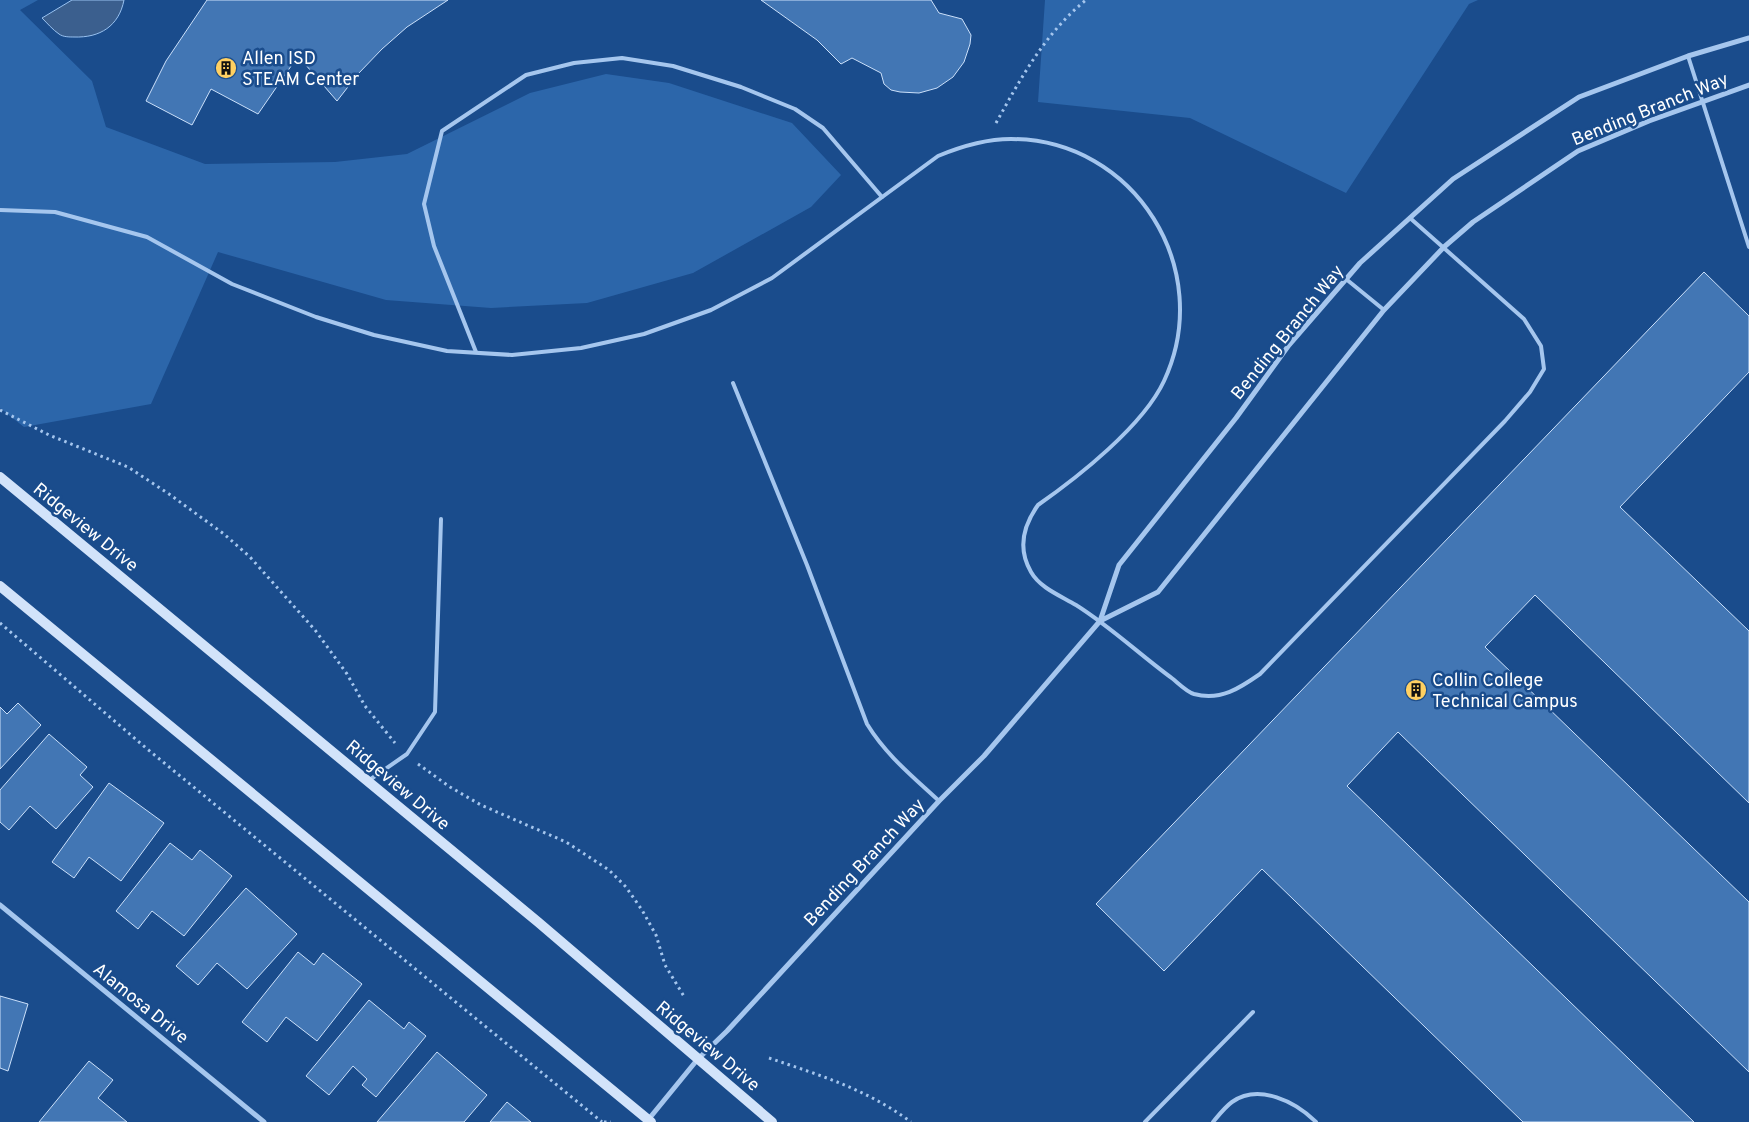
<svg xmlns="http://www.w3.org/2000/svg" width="1749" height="1122" font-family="Overpass,sans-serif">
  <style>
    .green { fill: #2c66aa }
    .water { fill: #3b5f8e; stroke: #98c1f0 }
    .building { fill: #4276b4; stroke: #cbe0fa }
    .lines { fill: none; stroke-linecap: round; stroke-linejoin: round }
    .path { stroke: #a5c6ee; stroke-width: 3; stroke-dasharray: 2.5 4; stroke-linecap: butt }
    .service { stroke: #a5c6ee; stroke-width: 4 }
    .minor { stroke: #a5c6ee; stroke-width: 5 }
    .secondary { stroke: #d2e3fa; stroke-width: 10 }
    .labels { text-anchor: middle; stroke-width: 5; stroke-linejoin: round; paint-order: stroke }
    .poi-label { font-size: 18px; fill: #fff; stroke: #1a4c8c; text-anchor: start }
    .street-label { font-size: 18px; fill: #fff; stroke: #1a4c8c }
  </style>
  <rect width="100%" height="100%" fill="#1a4c8c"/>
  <g class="green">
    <polygon points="0,0 38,0 20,10 92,81 106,127 205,164 335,162 407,154 530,93 606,74 669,83 792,123 841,175 811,207 693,273 587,303 491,308 386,300 218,252 151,404 24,427 0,408"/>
    <polygon points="1045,0 1478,0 1469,4 1346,193 1190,118 1038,102"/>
  </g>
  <path class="water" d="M72 0H124C119 26 100 38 74 37 69 37 63 37 59 34 53 30 47 23 42 18Z"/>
  <g class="building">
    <polygon points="207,0 448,0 407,27 382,49 358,74 337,101 298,56 258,114 211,89 192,125 146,101 166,61"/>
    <polygon points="761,0 931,0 939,13 962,19 971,35 970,44 964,62 953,77 937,88 919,93 900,92 891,90 884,84 881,73 852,58 841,64 817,40"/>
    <polygon points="1704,272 1749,316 1749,372 1620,507 1749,631 1749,803 1535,595 1485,647 1749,902 1749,1072 1398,732 1347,786 1694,1122 1523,1122 1262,869 1164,971 1096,904"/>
    <polygon points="18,703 41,725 0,769 0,707 7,714"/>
    <polygon points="49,734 87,767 80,775 93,787 56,829 30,806 9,830 0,822 0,790"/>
    <polygon points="109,783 164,823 121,881 89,857 74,878 52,862"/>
    <polygon points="170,843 192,860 200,850 232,876 184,936 152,911 138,929 116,911"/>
    <polygon points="246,888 297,934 247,989 217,963 198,985 176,966"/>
    <polygon points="298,952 314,965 323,953 362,984 317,1041 286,1017 267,1042 242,1022"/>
    <polygon points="0,996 28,1004 8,1071 0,1068"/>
    <polygon points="369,1000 404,1029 409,1022 426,1036 376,1097 362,1085 367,1079 353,1066 329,1095 306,1076"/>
    <polygon points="437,1052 487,1095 464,1122 377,1122"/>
    <polygon points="89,1061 113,1080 98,1098 127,1122 39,1122"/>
    <polygon points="507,1102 531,1122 490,1122"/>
  </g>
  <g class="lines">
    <g class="path">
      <path d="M996 123C1021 78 1045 33 1086 0"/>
      <polyline points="0,410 49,435 128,467 169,494 224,534 250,557 315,630 347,674 365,706 395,743"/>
      <polyline points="0,623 146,748 602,1122"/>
      <polyline points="418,764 450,787 481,805 566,842 609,870 626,887 642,910 656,935 665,965 685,998"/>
      <path d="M769 1058C822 1076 866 1089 911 1122"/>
      <polyline points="604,1122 611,1122"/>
    </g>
    <g class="service">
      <polyline points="1688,56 1749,247"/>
      <path d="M0 210 55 212 147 237 232 284 316 317 374 335 447 351 512 355 581 348 644 334 711 310 772 278 938 156C962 146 986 139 1011 139 1135 139 1216 270 1164 381 1143 426 1078 477 1038 505 1023 526 1017 548 1031 572 1040 588 1061 596 1076 605 1111 627 1140 655 1173 679 1179 684 1187 692 1194 694 1221 701 1240 688 1260 674L1505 421 1530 392 1544 369 1541 346 1524 319 1410 218"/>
      <polyline points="1346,279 1384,310"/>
      <polyline points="476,352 434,246 424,204 442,131 526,75 574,63 622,58 673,66 741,87 795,109 823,128 882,197"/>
      <path d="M733 383 807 565 867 724C886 755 912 776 939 801"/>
      <polyline points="368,781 407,754 435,712 441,519"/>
      <polyline points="1145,1122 1253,1012"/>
      <path d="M1213 1122C1218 1116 1225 1107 1232 1102 1259 1083 1296 1102 1316 1122"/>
    </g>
    <g class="minor">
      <polyline points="1749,38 1688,56 1579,97 1453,179 1360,263 1289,345 1236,418 1119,565 1100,621 1158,592 1384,310 1444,247 1473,222 1578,151 1649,121 1749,85"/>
      <polyline points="0,905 264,1122"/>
      <polyline points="648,1120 697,1060 727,1031 939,801 984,756 1100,621"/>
    </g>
    <g class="secondary">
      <polyline points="0,477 538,922 772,1122"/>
      <polyline points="0,586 651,1122"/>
    </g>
  </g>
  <defs>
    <g id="building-disc" transform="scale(1.125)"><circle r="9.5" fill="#ffd062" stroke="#1a4c8c"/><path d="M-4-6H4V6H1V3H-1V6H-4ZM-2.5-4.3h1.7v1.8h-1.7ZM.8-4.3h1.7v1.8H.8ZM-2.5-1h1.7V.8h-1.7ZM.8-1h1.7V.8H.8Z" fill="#111"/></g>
  </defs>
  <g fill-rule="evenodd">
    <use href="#building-disc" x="226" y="68"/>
    <use href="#building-disc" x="1416" y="690"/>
  </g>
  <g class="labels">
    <g class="poi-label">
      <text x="242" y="64">Allen ISD<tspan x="242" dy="21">STEAM Center</tspan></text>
      <text x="1432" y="686">Collin College<tspan x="1432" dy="21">Technical Campus</tspan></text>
    </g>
    <g class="street-label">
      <text transform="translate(1650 109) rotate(-22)" y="6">Bending Branch Way</text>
      <text transform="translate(1287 332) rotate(-51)" y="6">Bending Branch Way</text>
      <text transform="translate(86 527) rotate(39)" y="6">Ridgeview Drive</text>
      <text transform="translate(398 785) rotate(40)" y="6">Ridgeview Drive</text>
      <text transform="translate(864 862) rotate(-47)" y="6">Bending Branch Way</text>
      <text transform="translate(141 1003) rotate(39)" y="6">Alamosa Drive</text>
      <text transform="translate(708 1046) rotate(40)" y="6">Ridgeview Drive</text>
    </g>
  </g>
</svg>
